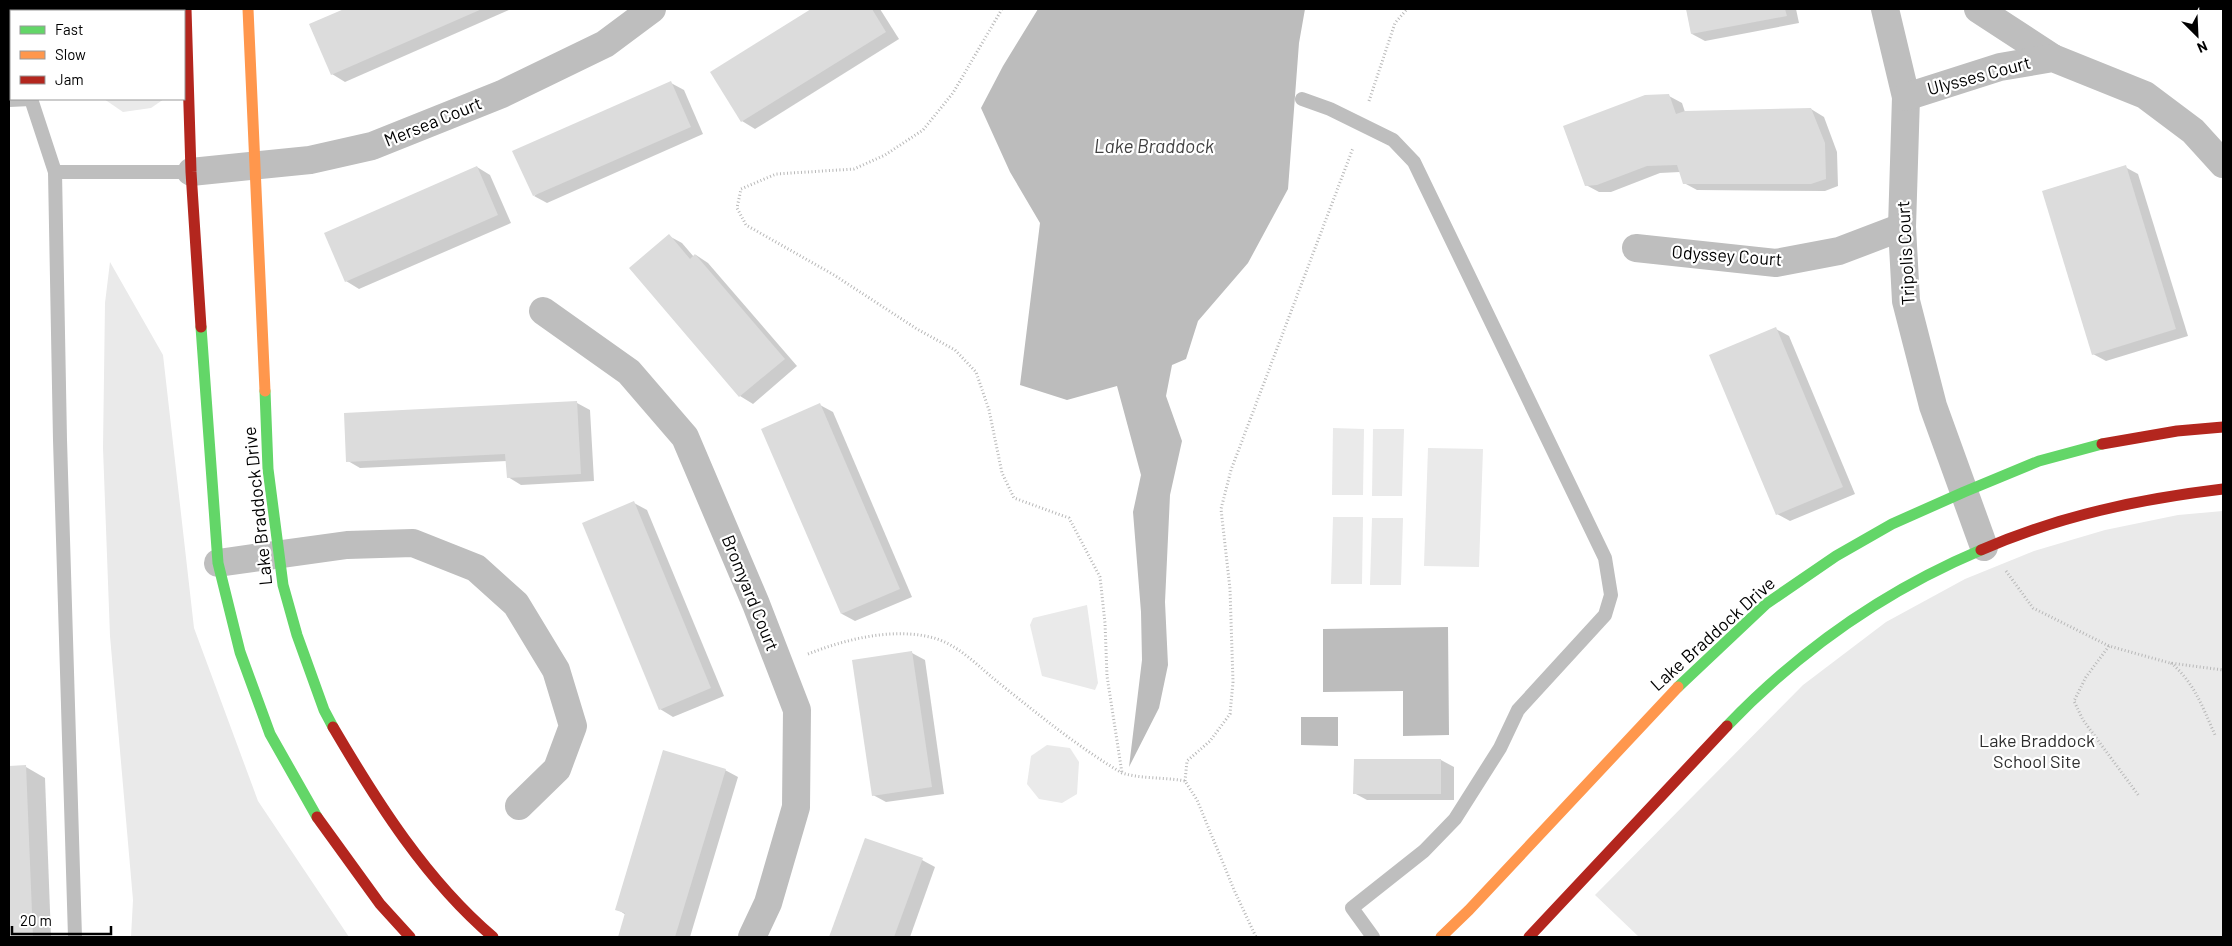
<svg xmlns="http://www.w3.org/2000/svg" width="2232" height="946" font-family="Barlow,sans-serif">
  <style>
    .green { fill: #eaeaea }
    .water { fill: #bcbcbc }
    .shadow { fill: #0003 }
    .building { fill: #dcdcdc }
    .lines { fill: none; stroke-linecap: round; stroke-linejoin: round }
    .path { stroke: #b8b8b8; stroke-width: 3; stroke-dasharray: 1 2.5; stroke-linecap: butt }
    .lane { stroke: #bebebe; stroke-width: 14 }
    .street { stroke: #bebebe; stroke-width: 28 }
    .fast { stroke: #63d668; stroke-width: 11 }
    .slow { stroke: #ff974d; stroke-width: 11 }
    .jam { stroke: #b3261e; stroke-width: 11 }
    .labels { text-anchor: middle; stroke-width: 4.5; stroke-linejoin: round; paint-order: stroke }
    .street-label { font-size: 18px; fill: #000; stroke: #fff }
    .park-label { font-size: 18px; fill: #2f2f2f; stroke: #fff }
    .water-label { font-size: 19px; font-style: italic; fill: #404040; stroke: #fff }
  </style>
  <rect width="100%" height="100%" fill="#fff"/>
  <g class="green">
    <rect x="75" y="9" width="86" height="2"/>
    <polygon points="104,99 164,99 151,108 123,112"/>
    <polygon points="110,262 163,355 194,628 258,801 349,937 131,937 133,900 110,636 103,448 105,303"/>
    <polygon points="1333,428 1364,429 1363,495 1332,495"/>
    <polygon points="1373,429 1404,429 1402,496 1372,496"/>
    <polygon points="1428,448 1483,449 1479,567 1424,566"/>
    <polygon points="2223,511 2223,937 1639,937 1595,895 1803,685 1886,622 1965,579 2034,551 2105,530 2178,515"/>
    <polygon points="1333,517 1363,517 1362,584 1331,584"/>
    <polygon points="1372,518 1403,518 1401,585 1370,585"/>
    <polygon points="1087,605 1098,683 1095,690 1042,676 1030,625 1033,618"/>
    <polygon points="1047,745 1070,748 1079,762 1077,794 1062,803 1039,799 1027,784 1031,756"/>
  </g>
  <g class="water">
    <polygon points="1038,9 1305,9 1299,43 1288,189 1248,263 1198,321 1186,359 1172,365 1166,396 1182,441 1170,495 1165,602 1168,665 1159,708 1129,767 1142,660 1141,612 1133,512 1141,475 1117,386 1067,400 1020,385 1040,223 1010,172 981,108 1003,66"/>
    <polygon points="1448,627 1449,735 1403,736 1403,691 1323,692 1323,629"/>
    <polygon points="1301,717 1338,717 1338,746 1301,745"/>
  </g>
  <g class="shadow">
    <polygon points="347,9 511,9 345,82 332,74 310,25"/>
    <polygon points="814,9 880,9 899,39 755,129 742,121 712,73"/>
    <polygon points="1687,9 1796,9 1799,23 1705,41 1692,34"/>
    <polygon points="671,83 684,90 703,134 547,203 534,196"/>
    <polygon points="1669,96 1682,103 1685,112 1811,109 1824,117 1837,152 1838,186 1825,191 1697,190 1684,183 1680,172 1660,173 1611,192 1599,192 1586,185"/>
    <polygon points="477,167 490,175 511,223 359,289 346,281"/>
    <polygon points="2125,167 2138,174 2188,336 2106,361 2093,354"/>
    <polygon points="669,236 682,243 694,257 696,255 708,263 797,366 753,404 740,396 631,268"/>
    <polygon points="1776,329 1789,336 1855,494 1790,521 1777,514"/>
    <polygon points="577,403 590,410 594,481 521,485 508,477 507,461 360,468 348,461 345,415"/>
    <polygon points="820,405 833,412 912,597 855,621 842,614"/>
    <polygon points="634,503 647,510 724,696 673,717 660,709 584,523"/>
    <polygon points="912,653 925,660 944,794 886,802 873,795"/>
    <polygon points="1441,760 1454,767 1454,800 1367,800 1354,793"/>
    <polygon points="9,767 26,767 45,778 51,937 9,937"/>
    <polygon points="725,770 738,777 690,937 619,937 626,915 617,909"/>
    <polygon points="865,840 922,860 935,867 910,937 830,937"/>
  </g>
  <g class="building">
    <polygon points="344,9 482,9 331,75 309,24"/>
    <polygon points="811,9 872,9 886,32 741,122 710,72"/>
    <polygon points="1686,9 1785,9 1787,16 1691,34"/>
    <polygon points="671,81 691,127 533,196 512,151"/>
    <polygon points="1669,94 1676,114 1685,111 1811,108 1825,143 1826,179 1811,184 1683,184 1677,165 1647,166 1597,185 1585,186 1563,126 1645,95"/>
    <polygon points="2126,165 2176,329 2092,355 2042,191"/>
    <polygon points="477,166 498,215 345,282 324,233"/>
    <polygon points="669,234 690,259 695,254 785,359 739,397 629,268"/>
    <polygon points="1776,327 1843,487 1776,515 1709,355"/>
    <polygon points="577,401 581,474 507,478 505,454 346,462 344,413"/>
    <polygon points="820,403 900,589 841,614 761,429"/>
    <polygon points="634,501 711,688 659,710 582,523"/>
    <polygon points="912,651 932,787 872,796 852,660"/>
    <polygon points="663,750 726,769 675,937 618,937 625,913 615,910"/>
    <polygon points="1354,759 1441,759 1441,794 1353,794"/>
    <polygon points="26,765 33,937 9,937 9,766"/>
    <polygon points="865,838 923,858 894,937 829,937"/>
  </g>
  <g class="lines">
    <g class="path">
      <polyline points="1002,9 953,93 923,130 885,155 854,169 776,174 741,189 737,208 746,225 834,275 917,329 955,350 976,372 989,410 1002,473 1014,498 1069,518 1100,577 1105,623 1107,676 1122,773"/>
      <polyline points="1369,101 1395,23 1407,9"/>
      <polyline points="2006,571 2033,608 2109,646 2170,663 2223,670"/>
      <polyline points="2109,646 2086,677 2074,701 2083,720 2139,796"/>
      <path d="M808 654C846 639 894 627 934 638 959 645 980 668 999 683 1039 715 1078 747 1122 773 1141 779 1164 777 1185 781L1197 800 1235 892 1256 937"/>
      <path d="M2171 663C2194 682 2203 708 2215 735"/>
      <polyline points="1185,781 1187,761 1210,741 1230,714 1233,682 1230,589 1221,509 1231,470 1353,148"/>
    </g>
    <g class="lane">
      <polyline points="1302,99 1330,109 1393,140 1414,162 1605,558 1611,595 1605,615 1518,710 1500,748 1455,819 1424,851 1352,908 1373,937"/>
      <polyline points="9,100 31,99 55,172 60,440 75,937"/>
      <polyline points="55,172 191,172"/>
    </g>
    <g class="street">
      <polyline points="1885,9 1906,97 1902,227 1906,301 1933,406 1984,547"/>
      <polyline points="1978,9 2053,58"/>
      <polyline points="1906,97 2000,67 2053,58 2145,95 2193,131 2223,164"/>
      <polyline points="191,172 310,160 372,146 502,94 605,44 652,9"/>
      <polyline points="1636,248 1776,263 1839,251 1902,227"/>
      <polyline points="543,311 629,372 685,437 756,604 797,710 796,807 768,903 752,937"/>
      <polyline points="218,563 347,545 413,543 476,568 516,604 556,670 573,726 557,769 519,806"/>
    </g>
    <g class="fast">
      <polyline points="201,327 218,563 240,652 270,734 317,817"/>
      <polyline points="265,391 268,469 283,585 297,635 324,710 333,727"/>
      <polyline points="1678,687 1766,604 1836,556 1892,524 1964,492 2039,461 2102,444"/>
      <path d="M1727 726C1800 650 1884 591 1981 550"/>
    </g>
    <g class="slow">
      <polyline points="248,9 265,391"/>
      <polyline points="1441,937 1469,910 1678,687"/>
    </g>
    <g class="jam">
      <polyline points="186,9 191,172 201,327"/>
      <polyline points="2102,444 2177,431 2223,427"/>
      <path d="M1981 550C2059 516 2139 499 2223 489"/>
      <path d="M333 727C377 802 426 880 493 937"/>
      <polyline points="317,817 380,904 410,937"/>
      <polyline points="1529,937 1727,726"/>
    </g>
  </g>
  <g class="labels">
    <g class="street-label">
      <text transform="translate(1979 76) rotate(-15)" y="6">Ulysses Court</text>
      <text transform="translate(433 122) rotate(-22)" y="6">Mersea Court</text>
      <text transform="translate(1906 253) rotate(-93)" y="6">Tripolis Court</text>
      <text transform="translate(1727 256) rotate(4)" y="6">Odyssey Court</text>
      <text transform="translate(258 506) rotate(-96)" y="6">Lake Braddock Drive</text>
      <text transform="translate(750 593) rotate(68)" y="6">Bromyard Court</text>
      <text transform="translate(1713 634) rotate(-42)" y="6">Lake Braddock Drive</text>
    </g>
    <g class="park-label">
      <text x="2037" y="747">Lake Braddock<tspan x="2037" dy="21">School Site</tspan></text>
    </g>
    <g class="water-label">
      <text x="1154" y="153">Lake Braddock</text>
    </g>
  </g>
  <rect width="2232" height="946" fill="none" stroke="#000000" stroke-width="20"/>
  <rect x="10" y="10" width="175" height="90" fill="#ffffff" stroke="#999999"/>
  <rect x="20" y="26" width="25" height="8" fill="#63d668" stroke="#999999"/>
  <text x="55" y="35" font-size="15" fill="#000000">Fast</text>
  <rect x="20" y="51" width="25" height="8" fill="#ff974d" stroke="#999999"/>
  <text x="55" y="60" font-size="15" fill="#000000">Slow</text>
  <rect x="20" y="76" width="25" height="8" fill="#b3261e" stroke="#999999"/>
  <text x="55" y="85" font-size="15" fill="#000000">Jam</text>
  <g transform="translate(2197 35) rotate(156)" stroke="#ffffff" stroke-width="4" paint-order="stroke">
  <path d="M0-4L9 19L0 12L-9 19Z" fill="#000000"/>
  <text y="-8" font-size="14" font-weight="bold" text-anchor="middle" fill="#000000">N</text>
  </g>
  <path d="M12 926v8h99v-8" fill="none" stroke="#000000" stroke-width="2.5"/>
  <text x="20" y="926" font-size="15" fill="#000000" stroke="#ffffff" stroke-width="4" paint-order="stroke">20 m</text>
</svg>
